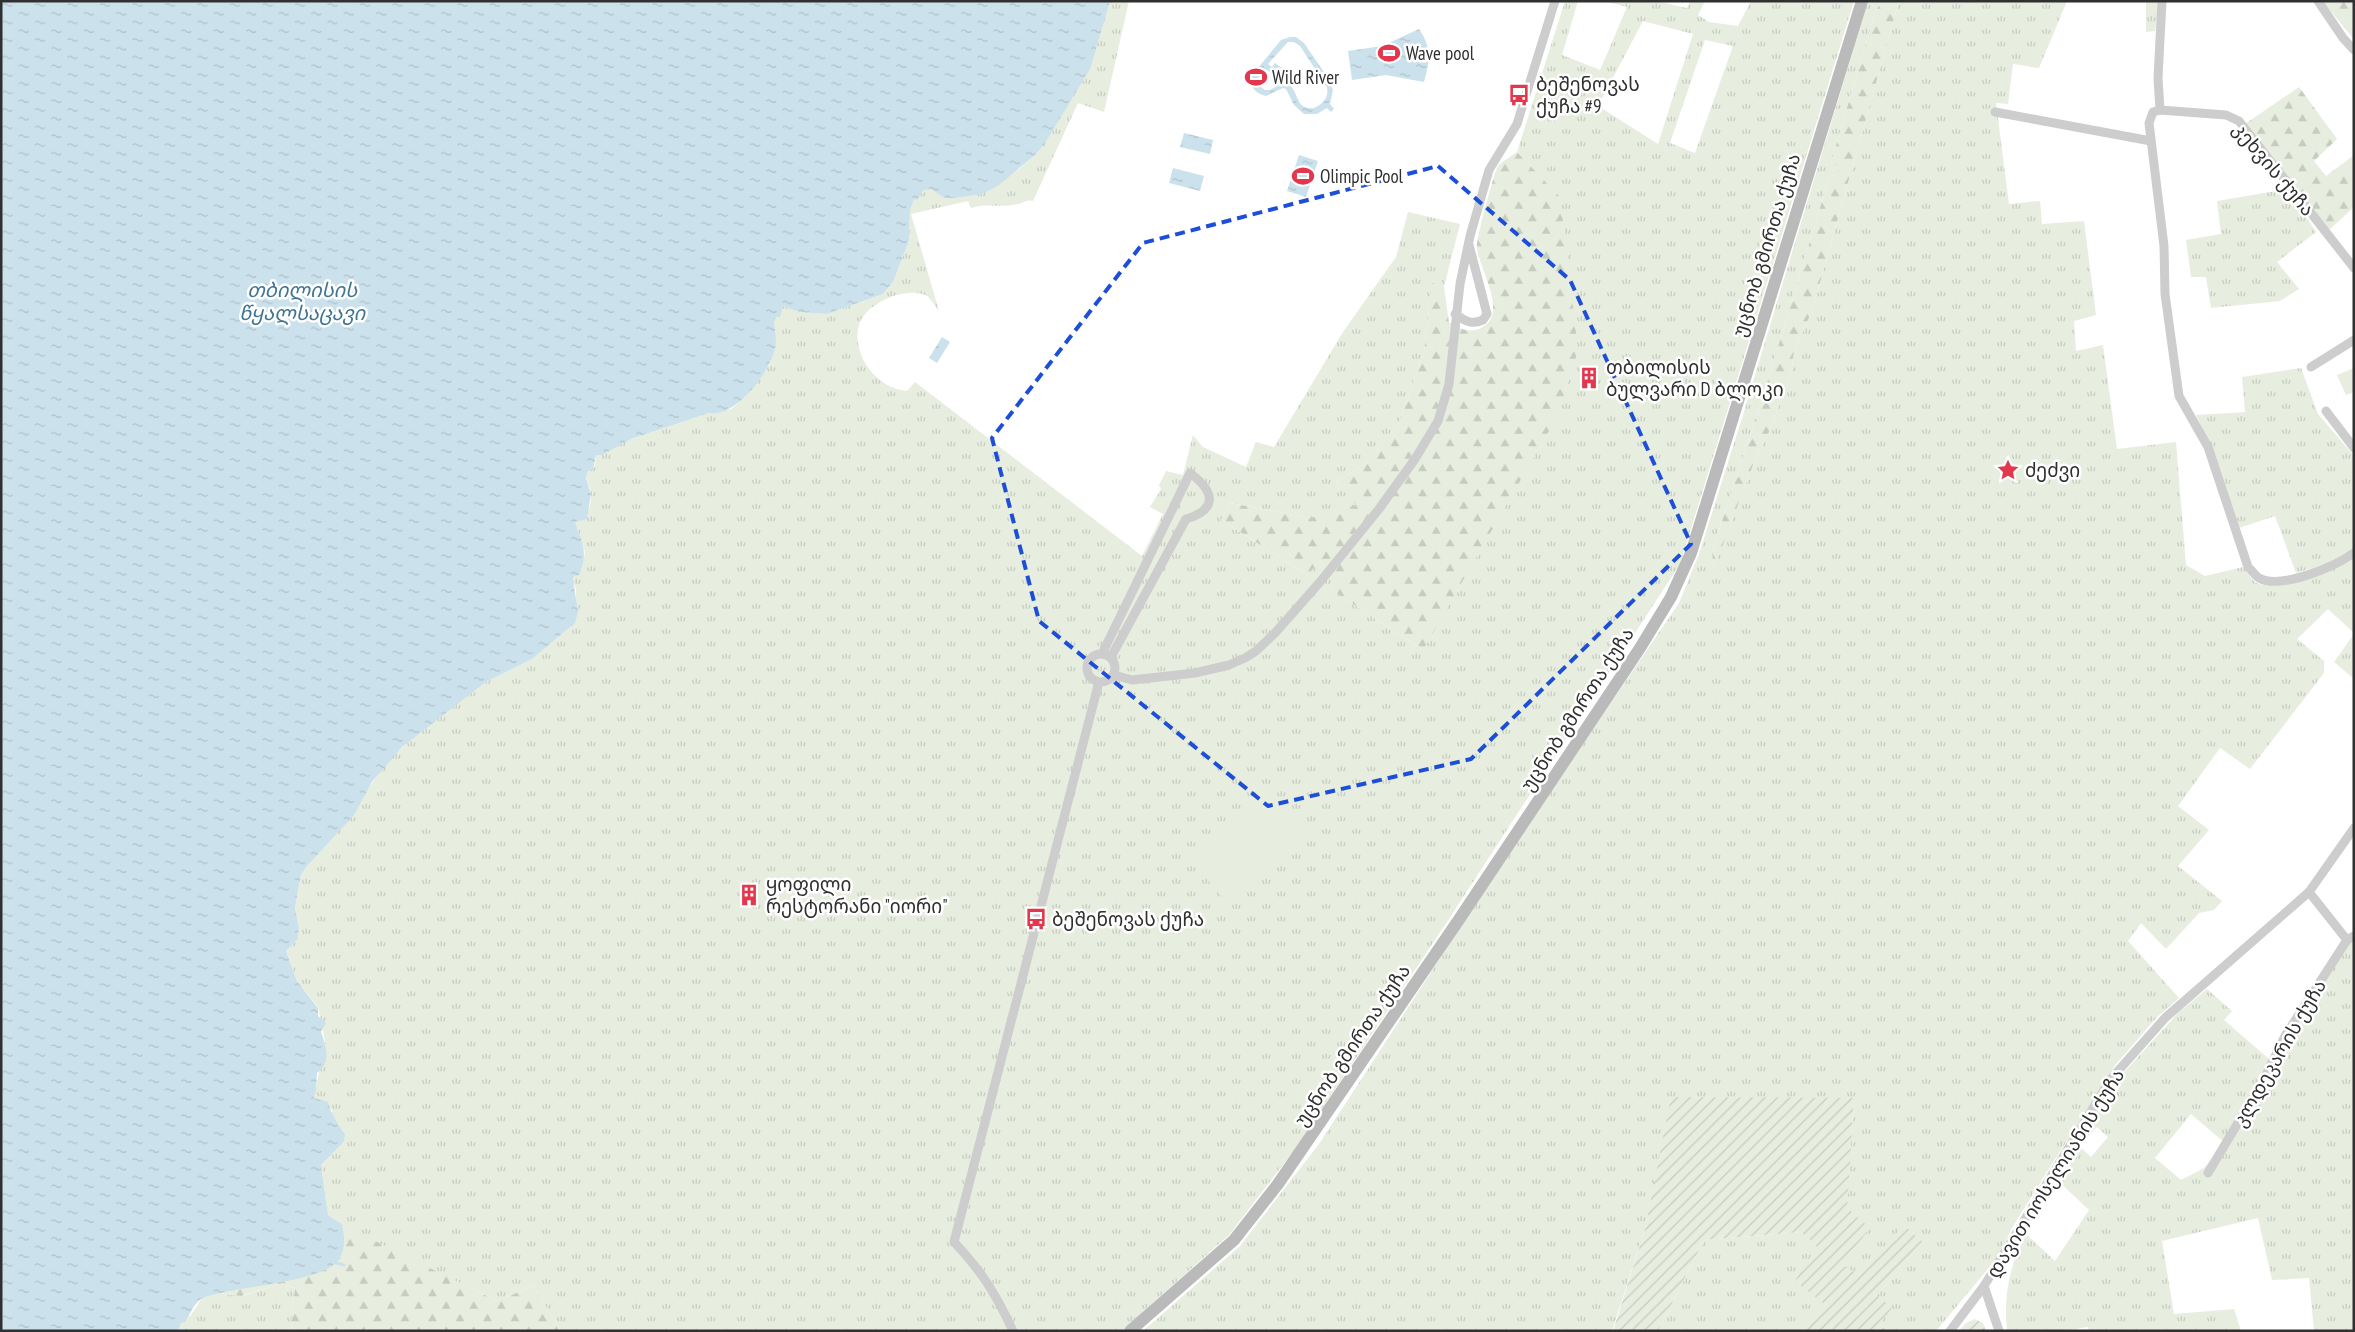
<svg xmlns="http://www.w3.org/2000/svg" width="2355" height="1332" font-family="'PT Sans Narrow','Noto Sans Georgian',sans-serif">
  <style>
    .grass { fill: url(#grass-tufts); fill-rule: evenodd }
    .forest { fill: url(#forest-firs) }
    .garden { fill: url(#garden-furrows) }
    .pitch { fill: #e7eddf }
    .water { fill: url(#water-ripples); fill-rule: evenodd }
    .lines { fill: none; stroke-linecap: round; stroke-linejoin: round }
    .stream { stroke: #cbe1ec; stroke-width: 3 }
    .street { stroke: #cdcdcd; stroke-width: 9 }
    .secondary { stroke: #bababa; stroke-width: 12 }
    .marked { fill: none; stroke: #1d4ed8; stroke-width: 4; stroke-dasharray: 10 6; stroke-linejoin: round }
    .labels { text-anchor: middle; stroke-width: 5; stroke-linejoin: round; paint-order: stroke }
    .poi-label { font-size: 19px; fill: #303030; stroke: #fff; text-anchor: start }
    .street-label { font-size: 19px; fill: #303030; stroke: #fff }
    .water-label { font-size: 20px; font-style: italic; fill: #3f7592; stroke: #fff }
  </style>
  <defs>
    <pattern id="grass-tufts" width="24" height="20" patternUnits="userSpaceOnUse" patternTransform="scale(1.25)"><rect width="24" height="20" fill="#e7eddf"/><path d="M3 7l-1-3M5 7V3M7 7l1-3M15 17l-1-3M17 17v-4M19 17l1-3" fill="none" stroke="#c6ccc0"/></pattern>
    <pattern id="forest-firs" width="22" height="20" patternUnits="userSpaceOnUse" patternTransform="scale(1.25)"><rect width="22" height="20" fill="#e7eddf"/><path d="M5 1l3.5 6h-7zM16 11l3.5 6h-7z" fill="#c6ccc0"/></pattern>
    <pattern id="garden-furrows" width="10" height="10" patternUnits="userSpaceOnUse" patternTransform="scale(1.25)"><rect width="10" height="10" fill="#e7eddf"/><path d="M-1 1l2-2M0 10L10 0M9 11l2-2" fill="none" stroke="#c6ccc0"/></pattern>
    <pattern id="water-ripples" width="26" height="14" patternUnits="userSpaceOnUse" patternTransform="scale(1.25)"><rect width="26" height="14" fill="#cbe1ec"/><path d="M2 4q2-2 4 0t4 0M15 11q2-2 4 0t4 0" fill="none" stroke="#afc1cb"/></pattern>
  </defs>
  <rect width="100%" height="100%" fill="#fff"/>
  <g class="grass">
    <path d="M1110 1H1129L1104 112 1078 103 1033 201C1026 199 1024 203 1018 204 1002 208 987 203 971 208L968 201 911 214 939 311C936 307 931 299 927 296 907 285 865 303 859 325 851 355 877 389 907 391L915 382 1142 556 1163 514 1150 507 1161 489 1159 485 1166 471 1183 475 1193 435 1203 447 1246 467 1256 442 1274 447 1343 332 1396 257 1408 212 1460 224 1444 287 1432 284 1424 351 1399 423 1365 464 1336 482 1357 505 1310 518 1230 503 1221 520 1308 575 1319 561 1340 579 1330 589 1423 650 1560 197 1517 152 1565 1H1578L1562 55 1600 70 1627 7 1603 1H1656L1687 8 1690 1H1705L1698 15 1709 22 1738 26 1751 1H1854L1680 564 1445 925 1295 1149 1229 1235 1121 1331H561L533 1286 497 1301C441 1273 380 1250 328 1215L321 1165 343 1143 332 1116V1110L314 1098 325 1041 318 1007 297 981 286 951 298 939 299 927 295 908 301 875 307 866 340 829 387 762 414 736 486 682 532 659 575 623 576 590 573 581 574 576 582 568 585 552 575 522 587 518C588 510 592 502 591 494 589 480 580 476 595 466L596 455 631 439 709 413 731 409 744 398 769 365 776 341 774 317 783 306 799 312 827 314 883 294 893 282 909 241 910 211 914 199H917L927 186 989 190 1019 169 1035 155 1044 145 1078 88ZM1643 21 1693 34 1658 144 1598 106ZM1705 40 1733 46 1695 153 1670 143Z"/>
    <path d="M1868 1H1881L1875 13 1831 162 1842 169 1829 178 1772 367 1712 552 1714 567 1756 457 1769 432 1791 375 1794 351 1812 311 1899 1H2067L2039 68 2013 64 2008 104 1996 103 2009 204 2040 201 2042 224 2084 221 2096 315 2074 321 2076 351 2103 345 2117 449 2176 442 2186 565 2205 576 2243 567C2247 571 2251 579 2255 582 2273 594 2339 571 2354 558V633L2328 609 2297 639 2324 661V673L2250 769 2220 748 2178 806 2209 830 2178 866 2222 901 2214 910 2199 913 2166 949 2141 923 2128 941 2179 998 2157 1017 2116 1064 2050 1167 2012 1228 1998 1257 1936 1331H1887L1880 1324 1877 1295 1923 1242 1905 1226 1857 1276 1842 1264 1854 1099 1672 1097 1645 1229 1612 1331H1143L1240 1246 1319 1144 1514 845 1679 603 1699 554 1742 418Z"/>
    <polygon points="2146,1 2157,1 2158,13 2155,31 2146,32"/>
    <polygon points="2288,189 2316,232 2277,262 2299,289 2280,301 2211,308 2206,277 2191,277 2186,240 2221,234 2217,201"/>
    <path d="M2301 368 2318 414 2354 456V548C2337 561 2316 567 2296 573L2275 516 2239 528 2213 451 2196 415 2245 412 2242 377Z"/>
    <polygon points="2354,634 2354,679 2334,662"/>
    <path d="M2354 941V1331H2314L2309 1278 2272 1280 2258 1218 2162 1241 2174 1314 2234 1309 2241 1331H2089L2088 1327 2062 1331H2007C2003 1295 2010 1265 2026 1234L2055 1261 2089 1210 2055 1178 2110 1088 2178 1013 2207 989 2232 1011 2224 1020 2276 1065 2294 1031 2349 943ZM2191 1114 2225 1143 2204 1168 2181 1180 2155 1158ZM2097 1127 2108 1137 2091 1157 2079 1146Z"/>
    <polygon points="1801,1232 1817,1247 1828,1306 1804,1331 1658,1331 1704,1240"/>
    <polygon points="283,1283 295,1289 291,1323 292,1331 178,1331 181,1323 191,1315 202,1298 217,1293 242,1296"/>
  </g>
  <g class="forest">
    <polygon points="1881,1 1899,1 1812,311 1794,351 1791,375 1769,432 1756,457 1714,568 1712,552 1772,367 1829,178 1841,169 1831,162 1875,13"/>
    <polygon points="2322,1 2354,1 2354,39"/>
    <polygon points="2299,87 2337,139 2314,161 2326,176 2354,155 2354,207 2329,230 2245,124"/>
    <path d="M1517 152 1560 197 1578 350 1558 415 1423 650 1330 589 1339 579 1319 561 1308 575 1221 520 1230 503 1310 518 1356 505 1336 482 1365 464 1399 423 1424 351 1432 283 1444 287 1449 322C1459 328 1469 334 1481 328 1510 314 1478 268 1477 247 1476 239 1494 173 1498 166 1502 161 1512 156 1517 152Z"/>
    <path d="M342 1224C393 1251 445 1275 497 1301L533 1286 561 1331H292L291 1323 295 1289 283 1283 241 1296 217 1293 339 1234Z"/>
  </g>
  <g class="garden">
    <polygon points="1671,1097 1854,1098 1847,1208 1870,1228 1842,1264 1858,1275 1904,1225 1923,1242 1877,1295 1892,1308 1880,1324 1887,1331 1804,1331 1827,1306 1795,1281 1817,1247 1801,1232 1704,1240 1658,1331 1613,1331 1645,1229"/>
    <polygon points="1975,1319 1983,1323 1986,1331 1959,1331 1966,1323"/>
  </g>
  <g class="pitch">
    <polygon points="2354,368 2354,392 2346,395 2337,375"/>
    <polygon points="1267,789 1308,838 1229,905 1188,856"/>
  </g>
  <g class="water">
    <path d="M1 1H1110L1090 69 1044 145 1035 155 999 185 982 194 953 198H945L931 189 924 190 917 200 914 199 910 211 909 241 893 282 883 294 827 314 799 312 783 306 780 317H774C774 325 776 333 776 341 775 367 737 418 709 413L631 439 602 455H596L593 470 588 471 586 478 591 494 587 519 575 522C582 543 589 553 579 575L574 576 573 580 578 612 575 623 532 659 486 682 402 747 372 782 354 815 307 866 301 875 295 908 299 927 298 939 286 951 297 981 318 1008V1016L326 1023 321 1032C326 1046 332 1062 317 1073L316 1090 314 1098 328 1102C331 1114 338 1124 345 1135L343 1143 321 1165 328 1215 342 1224C344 1235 346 1247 340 1258 325 1284 233 1285 203 1298 195 1301 190 1315 185 1322L181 1323 178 1331H1Z"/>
    <path d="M1419 29C1432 48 1430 61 1424 82L1386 75 1352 80 1348 51 1382 46Z"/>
    <path d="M1290 37H1296L1304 43 1326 75 1333 90 1330 104 1334 109 1331 112 1327 108 1317 114H1304L1294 105 1286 89 1283 88 1266 96C1254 93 1249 87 1253 74L1281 40ZM1288 42H1294L1300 46 1327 87C1329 98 1323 104 1314 108 1297 110 1299 96 1291 86L1282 83 1270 90H1265L1258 85 1257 80 1265 69 1275 75 1282 68 1275 63 1272 67 1268 64Z"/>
    <polygon points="1184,133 1213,140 1210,154 1180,147"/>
    <polygon points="1299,155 1318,161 1306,197 1287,191"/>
    <polygon points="1173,168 1204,176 1200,191 1169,183"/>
    <polygon points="942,337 950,342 937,363 929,358"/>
  </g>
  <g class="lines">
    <polyline class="stream" points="333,1262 344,1265"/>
    <g class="street">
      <polyline points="2318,1 2343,38 2354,50"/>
      <polyline points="2160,110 2158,78 2162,1"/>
      <polyline points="1995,112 2151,141"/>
      <path d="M2354 268 2239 121 2226 115 2160 110 2153 112 2149 123 2164 246 2165 294 2179 396 2208 447 2248 567C2252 570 2255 576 2259 578 2281 590 2336 566 2354 553"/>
      <path d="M1455 314C1465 321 1471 325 1483 320L1487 314 1469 245"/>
      <polyline points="2311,367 2354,340"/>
      <polyline points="2326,411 2354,448"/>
      <circle cx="1101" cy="668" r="14"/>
      <path d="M1102 654 1190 473C1214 491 1219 509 1186 519L1111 657"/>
      <polyline points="1114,675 1132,680 1195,673 1229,665 1245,658 1256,651 1275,633 1320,582 1379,509 1415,459 1438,421 1449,384 1460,284 1470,236 1489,170 1517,124 1555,1"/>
      <polyline points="2309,892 2347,940"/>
      <polyline points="2208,1173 2263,1081 2285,1036 2347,940 2354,936"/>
      <polyline points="1984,1286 1999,1331"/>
      <path d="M1013 1331C997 1296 981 1270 954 1242L1099 682"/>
      <polyline points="1950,1331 1984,1286 2110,1080 2165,1018 2309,892 2354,828"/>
    </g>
    <polyline class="secondary" points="1130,1331 1234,1240 1278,1184 1458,921 1640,648 1671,597 1691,553 1862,1"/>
  </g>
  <path class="marked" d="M1438 166 1570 280 1691 544 1471 759 1268 806 1039 621 992 438 1143 243Z"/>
  <defs>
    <g id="stadium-bare" transform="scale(1.725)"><path d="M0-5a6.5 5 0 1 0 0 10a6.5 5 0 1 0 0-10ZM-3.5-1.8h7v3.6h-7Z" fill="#e2374c" stroke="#fff" stroke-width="2.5" paint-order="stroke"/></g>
    <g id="bus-bare" transform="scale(1.725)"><path d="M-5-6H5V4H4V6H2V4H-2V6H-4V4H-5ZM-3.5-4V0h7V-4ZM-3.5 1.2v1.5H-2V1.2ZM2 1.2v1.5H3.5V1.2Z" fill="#e2374c" stroke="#fff" stroke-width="2.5" paint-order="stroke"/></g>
    <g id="building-bare" transform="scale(1.725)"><path d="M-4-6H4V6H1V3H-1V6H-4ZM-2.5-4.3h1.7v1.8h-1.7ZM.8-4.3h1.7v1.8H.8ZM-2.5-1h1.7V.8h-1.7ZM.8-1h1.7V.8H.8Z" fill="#e2374c" stroke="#fff" stroke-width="2.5" paint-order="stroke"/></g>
    <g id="sight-bare" transform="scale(1.725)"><path d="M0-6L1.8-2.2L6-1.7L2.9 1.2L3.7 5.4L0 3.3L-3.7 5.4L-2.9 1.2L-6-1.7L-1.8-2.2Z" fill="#e2374c" stroke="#fff" stroke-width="2.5" paint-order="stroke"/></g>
  </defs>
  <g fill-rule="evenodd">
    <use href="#stadium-bare" x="1389" y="53"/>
    <use href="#stadium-bare" x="1256" y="77"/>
    <use href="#bus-bare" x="1519" y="95"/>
    <use href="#stadium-bare" x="1303" y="176"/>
    <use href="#building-bare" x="1589" y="378"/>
    <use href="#sight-bare" x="2008" y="470"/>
    <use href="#building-bare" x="749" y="895"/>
    <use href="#bus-bare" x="1036" y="919"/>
  </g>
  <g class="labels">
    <g class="poi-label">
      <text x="1406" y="60">Wave pool</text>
      <text x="1272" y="84">Wild River</text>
      <text x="1536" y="91">ბეშენოვას<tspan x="1536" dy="22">ქუჩა #9</tspan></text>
      <text x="1320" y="183">Olimpic Pool</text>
      <text x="1606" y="374">თბილისის<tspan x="1606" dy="22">ბულვარი D ბლოკი</tspan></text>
      <text x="2025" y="477">ძეძვი</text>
      <text x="766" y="891">ყოფილი<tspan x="766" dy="22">რესტორანი "იორი"</tspan></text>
      <text x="1052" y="926">ბეშენოვას ქუჩა</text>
    </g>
    <g class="street-label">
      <text transform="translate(2274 169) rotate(50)" y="7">კეხვის ქუჩა</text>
      <text transform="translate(1766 245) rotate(-73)" y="7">უცნობ გმირთა ქუჩა</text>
      <text transform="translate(1577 709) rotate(-57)" y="7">უცნობ გმირთა ქუჩა</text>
      <text transform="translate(1352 1045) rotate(-56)" y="7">უცნობ გმირთა ქუჩა</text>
      <text transform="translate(2279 1053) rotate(-60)" y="7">კლდეკარის ქუჩა</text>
      <text transform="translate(2055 1173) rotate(-58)" y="7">დავით იოსელიანის ქუჩა</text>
    </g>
    <g class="water-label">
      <text x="302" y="297">თბილისის<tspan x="302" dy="23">წყალსაცავი</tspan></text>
    </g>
  </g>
  <rect width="2355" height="1332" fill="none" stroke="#303030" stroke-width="5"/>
</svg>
